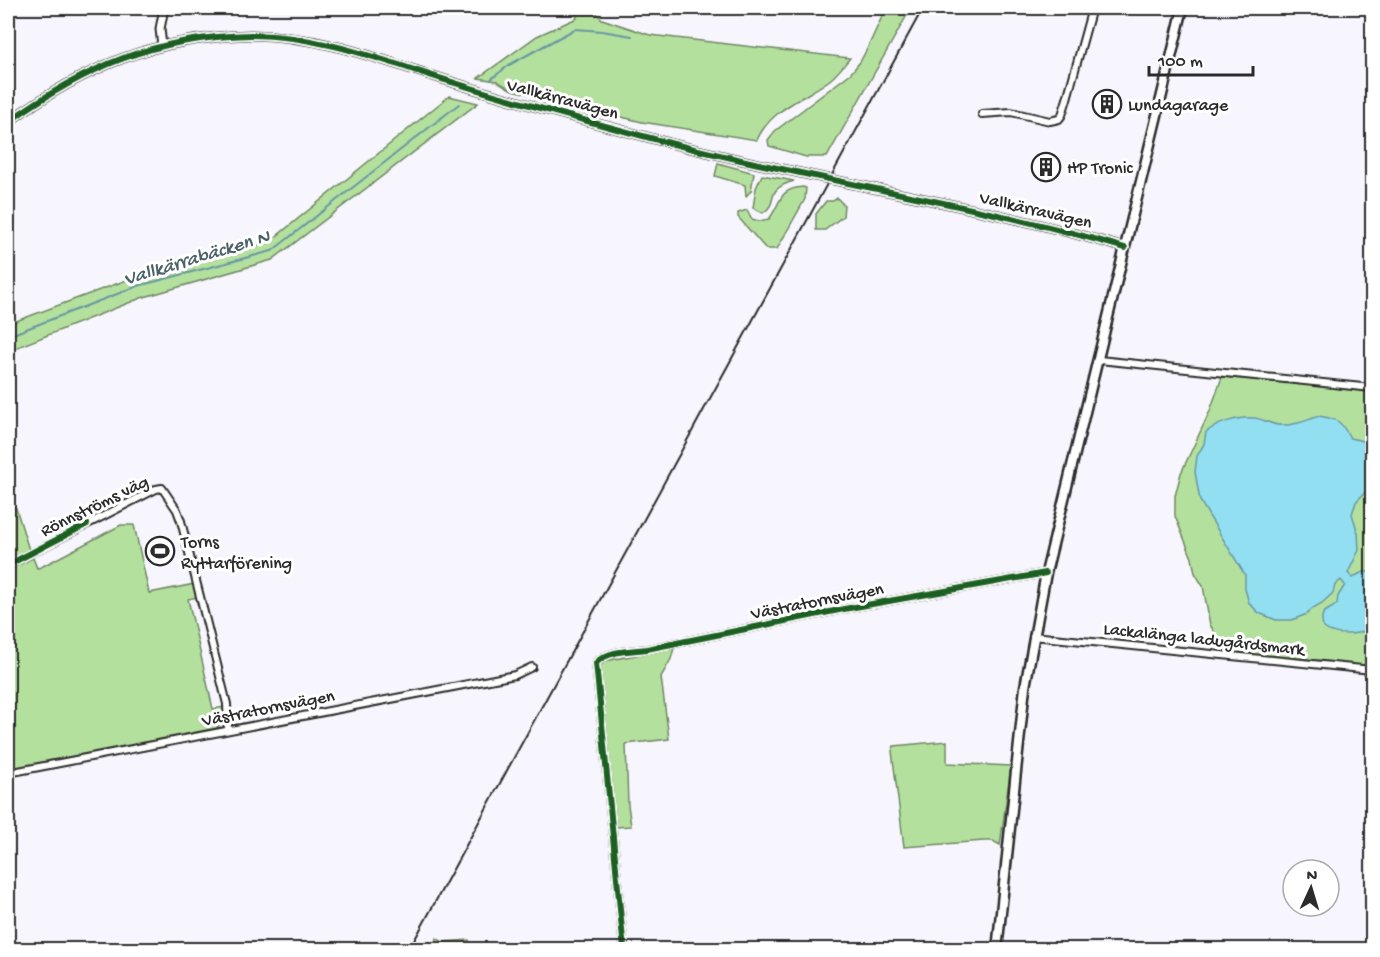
<svg xmlns="http://www.w3.org/2000/svg" width="1380" height="957" font-family="'Gochi Hand',sans-serif">
  <style>
    .green { fill: #b4e09d; stroke: #708664; stroke-width: 1.5 }
    .water { fill: #92dff2; stroke: #6997a2; stroke-width: 1.5 }
    .lines { fill: none; stroke-linecap: round; stroke-linejoin: round }
    .stream { stroke: #6997a2; stroke-width: 2 }
    .minor-casing { stroke: #2b2b2b; stroke-width: 10 }
    .tertiary-casing { stroke: #2b2b2b; stroke-width: 11 }
    .secondary-casing { stroke: #2b2b2b; stroke-width: 13 }
    .minor { stroke: #fff; stroke-width: 6 }
    .tertiary { stroke: #fff; stroke-width: 7 }
    .secondary { stroke: #fff; stroke-width: 8 }
    .rail { stroke: #2b2b2b; stroke-width: 2 }
    .cycleway-casing { stroke: #fff; stroke-width: 10 }
    .cycleway { stroke: #1b5e20; stroke-width: 6 }
    .labels { text-anchor: middle; stroke-width: 6; stroke-linejoin: round; paint-order: stroke }
    .street-label { font-size: 18px; fill: #2b2b2b; stroke: #fff }
    .poi-label { font-size: 18px; fill: #2b2b2b; stroke: #fff; text-anchor: start }
    .water-label { font-size: 20px; font-style: italic; fill: #4a6167; stroke: #fff }
  </style>
  <rect width="100%" height="100%" fill="#f7f6fe"/>
  <filter id="ink" filterUnits="userSpaceOnUse"><feTurbulence type="fractalNoise" baseFrequency=".0167" numOctaves="2"/><feDisplacementMap in="SourceGraphic" scale="12" xChannelSelector="R" yChannelSelector="G"/><feConvolveMatrix kernelMatrix="1 2 1 2 8 2 1 2 1" color-interpolation-filters="sRGB"/></filter>
  <g filter="url(#ink)">
    <g class="green">
      <path d="M575 8H592L602 19 650 35 850 58C844 65 838 73 831 79 805 99 771 108 757 140L642 122 512 90 497 81 478 78 537 36 577 18Z"/>
      <polygon points="886,8 911,8 827,157 806,157 769,146 768,140 775,131 851,73 860,62 868,47"/>
      <polygon points="449,96 478,103 272,260 141,298 8,351 8,324 151,271 250,248 273,239"/>
      <polygon points="718,163 754,173 751,191 746,196 745,185 715,176"/>
      <path d="M762 175 794 181C762 190 781 201 763 213L753 208 756 188Z"/>
      <path d="M803 187 806 188 805 199 777 249H766L738 217V213L747 210 752 219 759 221 769 219C782 203 777 189 803 187Z"/>
      <polygon points="837,198 844,205 843,216 825,230 816,230 816,214 826,201 833,201"/>
      <polygon points="1222,377 1372,391 1372,667 1316,660 1227,652 1210,625 1203,586 1195,573 1192,558 1175,516 1175,496 1181,473 1210,411"/>
      <polygon points="8,504 16,508 29,550 8,561"/>
      <polygon points="121,525 134,525 149,593 195,584 198,597 188,599 213,709 224,707 226,718 215,730 8,770 8,570 33,558 37,568 41,567"/>
      <polygon points="674,648 671,659 661,677 669,739 626,744 628,805 631,826 615,827 600,666 605,661"/>
      <polygon points="947,741 947,763 1011,766 1000,845 993,841 984,841 904,847 892,751 894,746"/>
      <polygon points="437,938 443,942 469,940 471,949 431,949"/>
    </g>
    <path class="water" d="M1319 416C1338 419 1341 421 1350 438L1372 443V485L1356 502 1352 514 1358 533 1359 550 1348 573 1353 578C1358 574 1366 570 1372 573 1373 586 1376 615 1371 625 1367 632 1358 633 1350 634 1340 634 1331 634 1323 627 1319 610 1326 613 1337 604L1338 596 1345 585 1341 580 1335 585 1333 593 1322 603 1313 608 1307 614 1292 620H1276L1259 613 1249 603 1245 589V575L1200 501 1195 472 1197 456 1204 444 1206 432C1218 423 1240 416 1255 418 1263 419 1270 424 1278 425 1293 426 1305 421 1319 416Z"/>
    <g class="lines">
      <g class="stream">
        <polyline points="490,80 509,65 575,29 602,31 632,36"/>
        <polyline points="8,336 138,286 272,251 459,104"/>
        <polyline points="1365,630 1372,634"/>
      </g>
      <g class="minor-casing">
        <g id="minor">
          <polyline points="982,114 1011,112 1050,121 1059,119 1062,115 1067,99 1092,8"/>
          <polyline points="1099,360 1372,388"/>
          <polyline points="8,565 156,489 162,488 177,510 181,521 227,704 228,730"/>
          <polyline points="1033,636 1372,670"/>
          <polyline points="8,773 515,675 532,667"/>
          <path d="M624 950 596 663C608 650 631 651 647 649L844 609 1046 573"/>
        </g>
      </g>
      <g class="tertiary-casing">
        <g id="tertiary">
          <polyline points="162,46 160,29 164,8"/>
          <path d="M8 122C85 67 154 37 251 35 322 35 389 63 455 83 522 104 590 122 658 140 813 181 972 202 1125 248"/>
        </g>
      </g>
      <g class="secondary-casing">
        <polyline id="secondary" points="997,950 1025,687 1046,573 1183,8"/>
      </g>
      <use href="#minor" class="minor"/>
      <use href="#tertiary" class="tertiary"/>
      <use href="#secondary" class="secondary"/>
      <polyline class="rail" points="409,950 923,8"/>
      <g class="cycleway-casing">
        <g id="cycleway">
          <path d="M8 122C85 67 154 37 251 35 322 35 389 63 455 83 522 104 590 122 658 140 813 181 972 202 1125 248"/>
          <polyline points="8,565 87,524"/>
          <path d="M624 950 596 663C608 650 631 651 647 649L844 609 1046 573"/>
        </g>
      </g>
      <use href="#cycleway" class="cycleway"/>
    </g>
  </g>
  <defs>
    <g id="building-ring" transform="scale(1.5)"><circle r="9.5" fill="#fff" stroke="#2b2b2b" stroke-width="1.5"/><path d="M-4-6H4V6H1V3H-1V6H-4ZM-2.5-4.3h1.7v1.8h-1.7ZM.8-4.3h1.7v1.8H.8ZM-2.5-1h1.7V.8h-1.7ZM.8-1h1.7V.8H.8Z" fill="#2b2b2b"/></g>
    <g id="stadium-ring" transform="scale(1.5)"><circle r="9.5" fill="#fff" stroke="#2b2b2b" stroke-width="1.5"/><path d="M0-5a6.5 5 0 1 0 0 10a6.5 5 0 1 0 0-10ZM-3.5-1.8h7v3.6h-7Z" fill="#2b2b2b"/></g>
  </defs>
  <g fill-rule="evenodd">
    <use href="#building-ring" x="1107" y="104"/>
    <use href="#building-ring" x="1046" y="167"/>
    <use href="#stadium-ring" x="160" y="551"/>
  </g>
  <g class="labels">
    <g class="street-label">
      <text transform="translate(563 98) rotate(15)" y="6">Vallkärravägen</text>
      <text transform="translate(1036 209) rotate(13)" y="6">Vallkärravägen</text>
      <text transform="translate(94 505) rotate(-26)" y="6">Rönnströms väg</text>
      <text transform="translate(817 600) rotate(-11)" y="6">Västratornsvägen</text>
      <text transform="translate(1204 638) rotate(6)" y="6">Lackalänga ladugårdsmark</text>
      <text transform="translate(268 707) rotate(-11)" y="6">Västratornsvägen</text>
    </g>
    <g class="poi-label">
      <text x="1128" y="110">Lundagarage</text>
      <text x="1067" y="173">HP Tronic</text>
      <text x="181" y="547">Torns<tspan x="181" dy="21">Ryttarförening</tspan></text>
    </g>
    <g class="water-label">
      <text transform="translate(196 256) rotate(-17)" y="7">Vallkärrabäcken N</text>
    </g>
  </g>
  <rect width="1380" height="957" fill="none" stroke="#fff" stroke-width="30"/>
  <rect x="15" y="15" width="1350" height="927" fill="none" stroke="#2b2b2b" stroke-width="2" filter="url(#ink)"/>
  <g transform="translate(1311 888) rotate(4)"><circle r="28" fill="#ffffff" stroke="#aaaaaa" stroke-width="1.5"/>
  <path d="M0-4.5L10 22L0 15L-10 22Z" fill="#2b2b2b"/>
  <text y="-9" font-size="16" font-weight="bold" text-anchor="middle" fill="#2b2b2b">N</text>
  </g>
  <path d="M1149 66v9h104v-9" fill="none" stroke="#2b2b2b" stroke-width="3"/>
  <text x="1158" y="66" font-size="18" fill="#2b2b2b" stroke="#ffffff" stroke-width="4.5" paint-order="stroke">100 m</text>
</svg>
